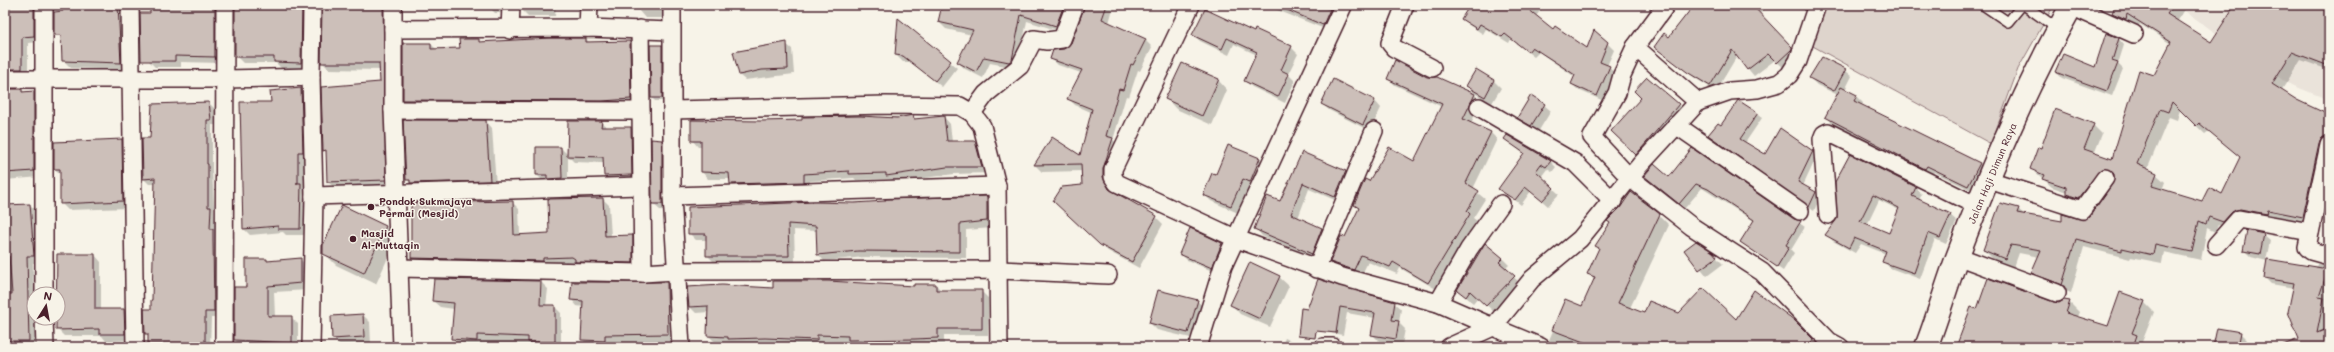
<svg xmlns="http://www.w3.org/2000/svg" width="2334" height="352" font-family="Mali,sans-serif">
  <style>
    .built { fill: #eae3da }
    .green { fill: #ded4cc; stroke: #947a7c }
    .shadow { fill: #0003; fill-rule: evenodd }
    .building { fill: #ccbfb9; stroke: #4a1f2b; fill-rule: evenodd }
    .lines { fill: none; stroke-linecap: round; stroke-linejoin: round }
    .lane-casing { stroke: #4a1f2b; stroke-width: 12 }
    .street-casing { stroke: #4a1f2b; stroke-width: 20 }
    .secondary-casing { stroke: #4a1f2b; stroke-width: 25 }
    .lane { stroke: #f7f3e8; stroke-width: 9 }
    .street { stroke: #f7f3e8; stroke-width: 17 }
    .secondary { stroke: #f7f3e8; stroke-width: 22 }
    .poi-dot { fill: #4a1f2b; stroke: #f7f3e8; stroke-width: 1.5 }
    .labels { text-anchor: middle; stroke-width: 3; stroke-linejoin: round; paint-order: stroke }
    .street-label { font-size: 10px; fill: #4a1f2b; stroke: #f7f3e8 }
    .poi-label { font-size: 10px; font-weight: bold; fill: #4a1f2b; stroke: #f7f3e8; text-anchor: start }
  </style>
  <rect width="100%" height="100%" fill="#f7f3e8"/>
  <filter id="ink" filterUnits="userSpaceOnUse"><feTurbulence type="fractalNoise" baseFrequency=".025" numOctaves="2"/><feDisplacementMap in="SourceGraphic" scale="8" xChannelSelector="R" yChannelSelector="G"/><feConvolveMatrix kernelMatrix="1 2 1 2 8 2 1 2 1" color-interpolation-filters="sRGB"/></filter>
  <g filter="url(#ink)">
    <polygon class="built" points="2176,5 2329,5 2329,100 2287,83"/>
    <polygon class="green" points="1823,5 2054,5 2018,69 1991,144 1811,45"/>
    <g class="shadow">
      <polygon points="5,5 40,5 40,42 28,43 28,75 5,72"/>
      <polygon points="64,5 125,5 127,70 71,68 64,61"/>
      <polygon points="151,5 225,5 221,63 181,62 181,67 155,67 148,60"/>
      <polygon points="236,5 313,5 308,69 281,68 276,63 243,63 236,56"/>
      <polygon points="323,5 382,5 383,68 385,70 384,5 393,5 392,186 335,188 328,182 327,153 324,150 381,83 381,70 329,69 322,62"/>
      <polygon points="492,5 505,5 504,13 495,13 492,10"/>
      <polygon points="521,5 556,5 555,16 528,16 522,10"/>
      <polygon points="639,5 672,5 668,18 645,18 639,11"/>
      <polygon points="943,5 1075,5 1063,32 1027,21 1018,67 1016,68 990,63 983,78 965,69 958,62 972,35 946,29 939,22"/>
      <polygon points="1085,5 1114,5 1109,23 1145,40 1152,47 1140,71 1138,70 1129,97 1126,96 1113,140 1119,145 1109,185 1116,195 1156,217 1163,224 1139,268 1108,251 1062,207 1083,186 1082,171 1042,172 1035,165 1052,139 1081,156 1093,113 1075,105 1068,98 1081,73 1058,65 1051,58 1072,43 1085,9"/>
      <polygon points="1266,5 1335,5 1330,31 1272,8"/>
      <polygon points="1471,5 1545,5 1536,16 1553,30 1587,49 1607,43 1614,50 1607,66 1616,74 1604,101 1578,90 1572,84 1575,77 1539,52 1534,57 1511,39 1509,43 1486,29 1483,34 1469,25 1462,19"/>
      <polygon points="1694,5 1767,5 1760,14 1798,53 1784,68 1775,60 1754,76 1737,56 1716,91 1695,78 1655,47 1669,38"/>
      <path d="M2117 5H2188L2177 22 2211 43 2232 11 2223 5H2329V70L2301 60 2281 91 2329 117V150L2312 225 2250 217 2232 230 2218 225 2215 232 2207 228 2201 260 2164 252 2162 263 2131 257 2130 259 2084 247 2071 293 2041 281 2032 273 2039 257 2019 253 2014 267 1993 259 1984 250 2018 209 2025 215 2062 222 2085 221 2091 217 2114 184 2115 177H2110L2076 203 2067 192 2052 187 2031 168 2041 149 2093 125 2102 134 2094 154 2112 160 2171 44 2140 24 2138 27 2135 25 2134 27 2122 22 2114 13ZM2180 110 2205 134 2209 131 2241 157 2223 195 2202 203 2162 190 2165 182 2156 174 2147 170 2169 117 2177 120Z"/>
      <polygon points="899,20 957,68 942,87 911,62 903,62 896,55"/>
      <polygon points="1254,33 1291,47 1298,54 1288,74 1295,81 1285,103 1252,87 1245,81 1257,55 1234,44 1229,55 1200,41 1193,35"/>
      <polygon points="2107,34 2119,39 2124,45 2118,64 2123,69 2112,96 2062,78 2056,72 2095,68"/>
      <polygon points="586,39 590,43 630,42 636,48 637,105 410,106 404,100 431,44 437,50 461,49 478,40 481,43"/>
      <polygon points="786,44 792,49 794,74 745,80 739,75"/>
      <polygon points="662,46 665,50 665,101 655,101 652,98"/>
      <polygon points="1476,70 1494,81 1501,88 1492,103 1474,93 1467,86"/>
      <polygon points="1845,70 1852,76 1845,90 1856,96 1863,103 1862,106 1979,163 1986,170 1975,192 1934,172 1932,175 1833,124 1827,117 1838,95 1817,85 1810,78"/>
      <polygon points="1388,78 1437,78 1475,95 1482,101 1471,123 1490,132 1497,139 1473,189 1485,199 1473,218 1477,221 1436,289 1400,268 1397,274 1368,262 1361,276 1338,269 1331,262 1359,209 1355,205 1370,182 1414,162 1442,107 1395,85"/>
      <polygon points="1218,80 1227,90 1212,125 1176,109 1167,99"/>
      <polygon points="1333,81 1375,101 1381,108 1370,131 1329,110 1322,104"/>
      <polygon points="301,89 307,96 309,158 304,158 304,187 307,190 307,235 286,235 283,232 250,235 244,229 272,103"/>
      <polygon points="22,90 25,93 34,93 40,99 40,177 5,180 5,102"/>
      <polygon points="1643,98 1678,105 1685,111 1643,160 1619,138"/>
      <polygon points="1738,101 1762,118 1745,143 1765,155 1812,152 1817,156 1803,186 1820,197 1814,211 1710,135 1721,126"/>
      <polygon points="209,103 215,109 216,125 212,125 212,169 220,318 211,318 210,347 151,347 149,336 146,333 153,301 156,184 149,184 144,179 151,139"/>
      <polygon points="1544,105 1551,111 1538,132 1519,118"/>
      <polygon points="913,116 916,120 944,117 950,124 952,142 975,142 982,148 988,173 954,174 894,182 890,179 856,180 854,178 810,181 810,188 737,190 731,184 730,179 708,179 702,172 702,147 698,147 692,140 761,122"/>
      <polygon points="486,121 492,128 496,186 413,186 407,179"/>
      <polygon points="601,122 608,128 631,128 637,134 638,181 611,182 605,175 604,163 574,162 568,156 568,185 544,182 537,175 561,148 568,155"/>
      <polygon points="1505,139 1550,161 1556,167 1552,172 1547,169 1541,177 1559,194 1548,206 1531,191 1521,205 1500,188 1524,154"/>
      <polygon points="122,140 128,147 129,208 68,210 61,203 61,175 55,169"/>
      <polygon points="662,141 668,147 669,211 660,210 653,204"/>
      <polygon points="1692,150 1805,227 1791,250 1794,253 1783,271 1741,242 1754,221 1702,188 1685,208 1650,181 1669,178"/>
      <polygon points="1303,153 1346,172 1353,179 1342,203 1309,189 1298,218 1322,229 1329,235 1318,260 1262,236 1256,229 1281,203"/>
      <polygon points="1259,158 1266,165 1257,188 1250,185 1238,213 1211,201 1204,194 1217,175"/>
      <path d="M1836 182 1915 188 1922 194 1919 200 1950 215 1957 221 1946 244 1935 239 1920 279 1890 268 1883 261 1886 254 1861 244 1855 253 1833 241 1827 235 1838 219ZM1879 200 1899 210 1889 234 1867 225Z"/>
      <polygon points="986,197 993,204 993,228 966,230 966,258 865,257 824,261 818,254 817,231 794,230 795,262 714,262 707,255 707,240 696,240 689,233 730,208 730,205 815,203 854,204"/>
      <polygon points="603,199 609,205 611,237 632,236 639,242 639,269 418,264 411,258 411,239 413,240 512,202 519,209 520,235 550,234"/>
      <polygon points="2328,201 2329,202 2329,249 2324,244 2328,225 2324,221"/>
      <polygon points="30,205 37,211 40,263 33,263 36,347 5,347 5,206"/>
      <polygon points="343,206 386,227 397,238 376,284 336,265 324,253"/>
      <polygon points="1659,215 1669,225 1630,308 1645,314 1679,314 1736,321 1754,292 1786,314 1820,347 1552,347 1549,340 1566,300 1582,307 1595,280 1588,273 1600,249 1596,246"/>
      <polygon points="1191,229 1222,244 1229,251 1219,274 1187,260 1180,253"/>
      <polygon points="2263,235 2270,241 2266,260 2316,268 2317,264 2329,266 2329,347 2303,347 2294,288 2271,284 2265,278 2267,261 2251,257 2245,251"/>
      <polygon points="1686,250 1712,253 1723,264 1707,276"/>
      <polygon points="95,255 101,262 101,310 124,310 131,317 131,340 106,341 102,336 64,336 57,329"/>
      <polygon points="1502,258 1509,265 1505,269 1521,284 1494,312 1478,297 1473,303 1458,290"/>
      <polygon points="300,259 307,266 307,290 274,292 275,317 291,317 298,324 298,347 242,347 235,340 235,288 247,288 266,260 268,262"/>
      <polygon points="1279,277 1289,286 1270,327 1240,314 1231,304"/>
      <polygon points="1318,280 1394,303 1401,309 1399,323 1405,329 1402,345 1379,341 1372,334 1375,318 1347,313 1343,335 1307,329 1307,310"/>
      <polygon points="541,282 548,289 546,306 554,306 561,313 561,347 458,345 452,338 454,309 440,307 433,301"/>
      <polygon points="667,283 673,289 674,341 622,342 622,347 591,347 582,340 583,307 577,306 571,299"/>
      <polygon points="936,285 942,291 981,291 988,298 988,335 944,335 944,344 931,346 856,346 851,342 823,341 823,347 730,347 730,342 715,342 708,335 709,312 696,313 690,307 774,289"/>
      <polygon points="1197,301 1204,307 1195,339 1157,330 1150,323"/>
      <polygon points="2069,302 2079,312 2077,317 2108,327 2144,302 2154,312 2142,342 2146,347 1957,347 1978,310"/>
      <polygon points="363,315 370,322 371,344 340,345 333,338"/>
      <polygon points="2240,333 2247,340 2246,347 2214,347"/>
      <polygon points="1285,338 1299,345 1301,347 1281,347"/>
    </g>
    <g class="building">
      <polygon points="5,5 34,5 34,36 22,37 22,69 5,69"/>
      <polygon points="63,5 118,5 121,63 62,61 61,35 54,35 54,12 63,11"/>
      <polygon points="150,5 215,5 215,57 175,56 175,61 141,61 140,13 150,13"/>
      <polygon points="235,5 302,5 301,63 274,62 274,57 235,57"/>
      <polygon points="322,5 383,5 386,180 327,182 326,150 323,151 321,87 380,82 379,63 321,63"/>
      <polygon points="942,5 1064,5 1056,26 1021,15 1012,60 1009,62 984,57 976,72 957,62 973,30 938,22"/>
      <polygon points="1085,5 1107,5 1102,19 1146,39 1133,65 1131,64 1123,90 1119,89 1106,136 1113,138 1103,169 1103,177 1109,189 1157,216 1132,262 1100,245 1053,201 1062,187 1082,185 1081,164 1034,165 1052,137 1080,155 1092,109 1067,99 1082,70 1050,59 1053,50 1064,49 1071,43"/>
      <polygon points="1275,5 1319,5 1330,9 1323,25"/>
      <polygon points="1470,5 1523,5 1553,29 1555,26 1587,48 1594,30 1608,42 1600,62 1610,66 1597,96 1571,84 1575,75 1532,47 1528,52 1505,34 1502,37 1480,24 1477,29 1461,19"/>
      <polygon points="1694,5 1752,5 1792,47 1792,49 1777,63 1768,54 1747,70 1732,50 1710,86 1687,72 1654,47 1664,33 1669,37"/>
      <path d="M2113 5H2174L2167 14 2211 42 2235 5H2329V66L2292 52 2272 84 2297 100 2329 115V135L2322 138 2319 143 2303 217 2268 210 2267 214 2240 209 2232 212 2223 222 2209 217 2206 224 2199 221 2192 252 2155 244 2153 255 2122 248V251L2076 239 2062 285 2031 273 2041 250 2011 245 2005 259 1983 250 2000 203 2019 208 2017 213 2062 221V214L2085 220 2090 216 2113 183 2114 174 2110 170 2101 169 2078 198 2066 194V187L2042 179 2044 175 2030 169 2038 147 2041 148 2055 109 2094 124 2084 149 2112 159 2139 70 2154 75 2171 42 2127 14 2126 19 2112 13 2115 6ZM2172 102 2196 126 2199 123 2240 157 2222 194 2209 187 2202 201 2152 186 2157 173 2137 164 2160 109 2168 112Z"/>
      <polygon points="1205,9 1254,32 1255,29 1292,46 1281,70 1289,74 1278,97 1244,81 1257,52 1227,38 1222,49 1192,35"/>
      <polygon points="898,18 951,61 935,81 903,56 895,55"/>
      <polygon points="2106,33 2119,38 2112,61 2118,63 2107,91 2055,72 2063,54 2095,67"/>
      <polygon points="550,38 586,38 586,42 630,41 631,99 602,101 403,100 403,43 431,43 431,49 460,48 459,39 479,39 479,42"/>
      <polygon points="787,42 788,69 762,70 739,75 733,52"/>
      <polygon points="650,45 662,45 662,98 651,98"/>
      <polygon points="1822,57 1846,69 1834,91 1809,78"/>
      <polygon points="1395,60 1427,77 1437,77 1475,94 1463,119 1491,132 1466,183 1479,191 1467,211 1470,214 1428,283 1393,262 1390,267 1361,255 1354,270 1330,262 1341,236 1345,237 1359,208 1354,205 1365,179 1369,181 1389,147 1414,161 1442,104 1387,79"/>
      <polygon points="1182,63 1219,79 1202,116 1165,99"/>
      <polygon points="1476,69 1494,80 1485,97 1466,86"/>
      <polygon points="1647,77 1679,104 1636,155 1611,131 1641,98 1634,91"/>
      <polygon points="1333,79 1375,100 1363,125 1321,104"/>
      <polygon points="1841,87 1857,95 1854,101 1980,163 1968,186 1927,166 1925,169 1825,117"/>
      <polygon points="301,88 303,152 298,152 298,183 296,183 301,183 300,229 278,229 278,226 243,229 240,102 271,102 270,91"/>
      <polygon points="5,89 22,89 22,92 34,91 34,171 5,173 5,130 7,130"/>
      <polygon points="1531,95 1545,104 1531,126 1517,118"/>
      <polygon points="1738,100 1758,113 1740,139 1765,154 1780,128 1813,151 1798,182 1816,192 1809,207 1708,135 1718,123 1721,125"/>
      <polygon points="209,102 211,120 207,120 207,164 208,164 208,207 211,207 210,229 213,229 213,240 214,312 205,312 205,344 148,344 148,334 145,334 144,309 151,309 151,300 152,300 155,178 143,179 142,138 150,138 152,104"/>
      <polygon points="913,115 914,119 944,116 947,141 975,141 982,167 947,167 886,176 886,173 849,174 849,171 804,174 804,182 730,184 729,173 701,172 701,141 691,141 691,120 761,121 802,120 802,117 860,116 897,118"/>
      <polygon points="403,120 486,120 490,181 410,183 410,180 406,180"/>
      <polygon points="568,121 602,121 601,127 631,127 632,175 604,176 603,157 567,156"/>
      <polygon points="1507,135 1551,161 1546,167 1541,164 1536,171 1554,188 1542,201 1525,187 1515,200 1498,189 1524,153 1504,139"/>
      <polygon points="122,139 123,201 60,204 60,169 54,169 54,142"/>
      <polygon points="651,139 662,140 662,204 652,204"/>
      <polygon points="1228,145 1260,158 1250,182 1243,179 1231,206 1203,195 1212,173 1216,174"/>
      <polygon points="536,147 561,147 562,178 547,179 547,175 536,175"/>
      <polygon points="1692,148 1794,219 1801,221 1786,245 1789,247 1777,267 1740,242 1754,220 1708,189 1696,184 1679,204 1644,176 1654,164 1669,177"/>
      <polygon points="1302,152 1346,171 1335,197 1303,183 1291,214 1322,228 1312,254 1254,229 1267,196 1280,201"/>
      <path d="M1850 154 1916 187 1912 196 1951 214 1940 238 1928 233 1914 273 1882 262 1886 251 1854 238 1849 248 1825 235 1837 219 1835 182ZM1873 195 1899 208 1889 233 1860 221Z"/>
      <polygon points="1631,192 1660,214 1618,303 1644,313 1649,301 1679,313 1703,288 1736,319 1754,290 1794,320 1813,339 1809,347 1597,347 1552,330 1565,299 1582,306 1595,277 1587,274 1599,248 1595,246 1610,223 1607,221 1620,208"/>
      <polygon points="987,196 987,221 960,224 960,252 858,251 817,255 816,226 788,224 789,256 706,256 706,234 688,234 688,207 815,202 854,203 885,201 885,199"/>
      <polygon points="603,198 605,236 633,235 633,263 575,262 575,259 572,257 543,258 543,261 411,258 411,203 513,201 514,235 549,233 548,199"/>
      <polygon points="30,204 34,256 27,256 29,341 5,341 5,294 12,294 9,256 5,256 5,234 7,234 5,205"/>
      <polygon points="342,205 386,226 364,273 323,254 323,245"/>
      <polygon points="1190,228 1222,243 1212,268 1179,254"/>
      <polygon points="2245,230 2264,234 2260,254 2243,251 2247,231"/>
      <polygon points="1696,241 1713,252 1717,257 1699,270 1684,250"/>
      <polygon points="1485,243 1503,258 1499,262 1515,276 1486,306 1470,291 1466,297 1457,290"/>
      <polygon points="57,254 95,254 95,309 124,309 125,334 99,334 99,329 56,330"/>
      <polygon points="301,258 301,283 268,286 268,316 292,316 292,343 234,340 234,287 246,287 246,259 267,259 267,261"/>
      <polygon points="2267,259 2328,269 2319,297 2324,298 2317,333 2329,328 2329,347 2283,347 2283,345 2299,339 2288,312 2294,283 2264,278"/>
      <polygon points="1250,262 1280,276 1260,319 1230,305"/>
      <polygon points="1988,278 2054,302 2059,303 2064,300 2070,301 2066,313 2108,326 2120,292 2145,301 2132,333 2137,335 2133,347 1956,347 1971,307 1977,309"/>
      <polygon points="434,279 541,281 540,305 555,305 555,342 528,342 528,337 477,335 477,341 451,339 454,303 432,301"/>
      <polygon points="1318,279 1395,302 1392,320 1399,321 1396,339 1371,335 1375,313 1340,307 1336,333 1316,331 1315,338 1298,336 1301,308 1307,309"/>
      <polygon points="773,281 828,281 914,286 914,284 936,284 936,290 982,290 982,329 938,329 938,338 915,339 848,340 848,336 817,335 817,340 765,338 728,339 728,337 707,336 708,306 689,307 687,287 722,285 773,288"/>
      <polygon points="572,282 667,282 668,334 605,335 605,341 581,340 583,301 570,300"/>
      <polygon points="1158,290 1198,300 1188,333 1149,323"/>
      <polygon points="363,314 364,337 332,339 331,316"/>
      <polygon points="2217,328 2241,332 2238,347 2213,347"/>
    </g>
    <g class="lines">
      <g class="lane-casing">
        <g id="lane">
          <polyline points="1983,5 2008,22 2022,5"/>
          <polyline points="2024,5 2058,29"/>
        </g>
      </g>
      <g class="street-casing">
        <g id="street">
          <polyline points="130,5 135,347"/>
          <polyline points="393,5 393,110 402,347"/>
          <polyline points="672,5 672,196 681,347"/>
          <polyline points="1191,5 1113,169 1113,177 1117,183 1237,239 1342,277 1438,303 1493,327 1532,279 1580,239 1640,165 1698,102 1730,91 1757,89 1779,83 1789,75 1798,61 1817,5"/>
          <polyline points="1405,5 1390,43 1394,48 1432,68"/>
          <polyline points="1666,5 1635,47 1622,75 1617,93 1592,137 1629,177 1691,226 1762,272 1829,341 1840,347"/>
          <polyline points="2071,6 2134,34"/>
          <polyline points="588,28 589,5"/>
          <polyline points="393,29 588,28 671,31"/>
          <polyline points="640,29 643,273"/>
          <polyline points="510,30 511,5"/>
          <polyline points="1635,47 1698,102"/>
          <polyline points="5,79 225,79 311,77"/>
          <polyline points="1479,107 1575,163 1613,201"/>
          <polyline points="393,110 641,111"/>
          <polyline points="672,110 886,105 960,106 972,113 982,126 997,186 999,347"/>
          <polyline points="972,113 986,94 1020,66 1034,39 1047,41 1062,39 1075,5"/>
          <polyline points="1676,125 1800,211"/>
          <polyline points="2329,145 2307,247 2311,251 2329,256"/>
          <polyline points="1989,180 2082,210 2105,178"/>
          <polyline points="314,196 640,186"/>
          <polyline points="672,196 997,186"/>
          <polyline points="1828,215 1822,139 1824,134 1828,132 1977,206"/>
          <polyline points="2216,245 2239,219 2310,232"/>
          <polyline points="1957,256 2057,293"/>
          <polyline points="399,268 643,273 675,271 999,270 1108,275"/>
          <polyline points="1316,269 1374,131"/>
          <polyline points="44,294 44,5"/>
          <polyline points="1438,303 1469,249 1501,204"/>
          <polyline points="44,318 45,347"/>
          <polyline points="224,347 225,5"/>
          <polyline points="311,347 314,196 311,77 312,5"/>
          <polyline points="1198,347 1223,266 1343,6"/>
          <polyline points="1323,347 1333,347"/>
          <polyline points="1449,347 1493,327 1541,347"/>
        </g>
      </g>
      <g class="secondary-casing">
        <path id="secondary" d="M1926 347C1938 317 1946 286 1958 255 1990 170 2027 84 2072 5"/>
      </g>
      <use href="#lane" class="lane"/>
      <use href="#street" class="street"/>
      <use href="#secondary" class="secondary"/>
    </g>
  </g>
  <g class="poi-dot">
    <circle cx="371" cy="207" r="4"/>
    <circle cx="353" cy="239" r="4"/>
  </g>
  <g class="labels">
    <g class="street-label">
      <text transform="translate(1992 173) rotate(-67)" y="4">Jalan Haji Dimun Raya</text>
    </g>
    <g class="poi-label">
      <text x="379" y="205">Pondok Sukmajaya<tspan x="379" dy="12">Permai (Mesjid)</tspan></text>
      <text x="361" y="237">Masjid<tspan x="361" dy="12">Al-Muttaqin</tspan></text>
    </g>
  </g>
  <rect width="2334" height="352" fill="none" stroke="#f7f3e8" stroke-width="20"/>
  <rect x="10" y="10" width="2314" height="332" fill="none" stroke="#4a1f2b" stroke-width="1.5" filter="url(#ink)"/>
  <g transform="translate(46 306) rotate(11)"><circle r="19" fill="#f7f3e8" stroke="#b29e9c"/>
  <path d="M0-3L7 15L0 10L-7 15Z" fill="#4a1f2b"/>
  <text y="-6" font-size="11" font-weight="bold" text-anchor="middle" fill="#4a1f2b">N</text>
  </g>
</svg>
